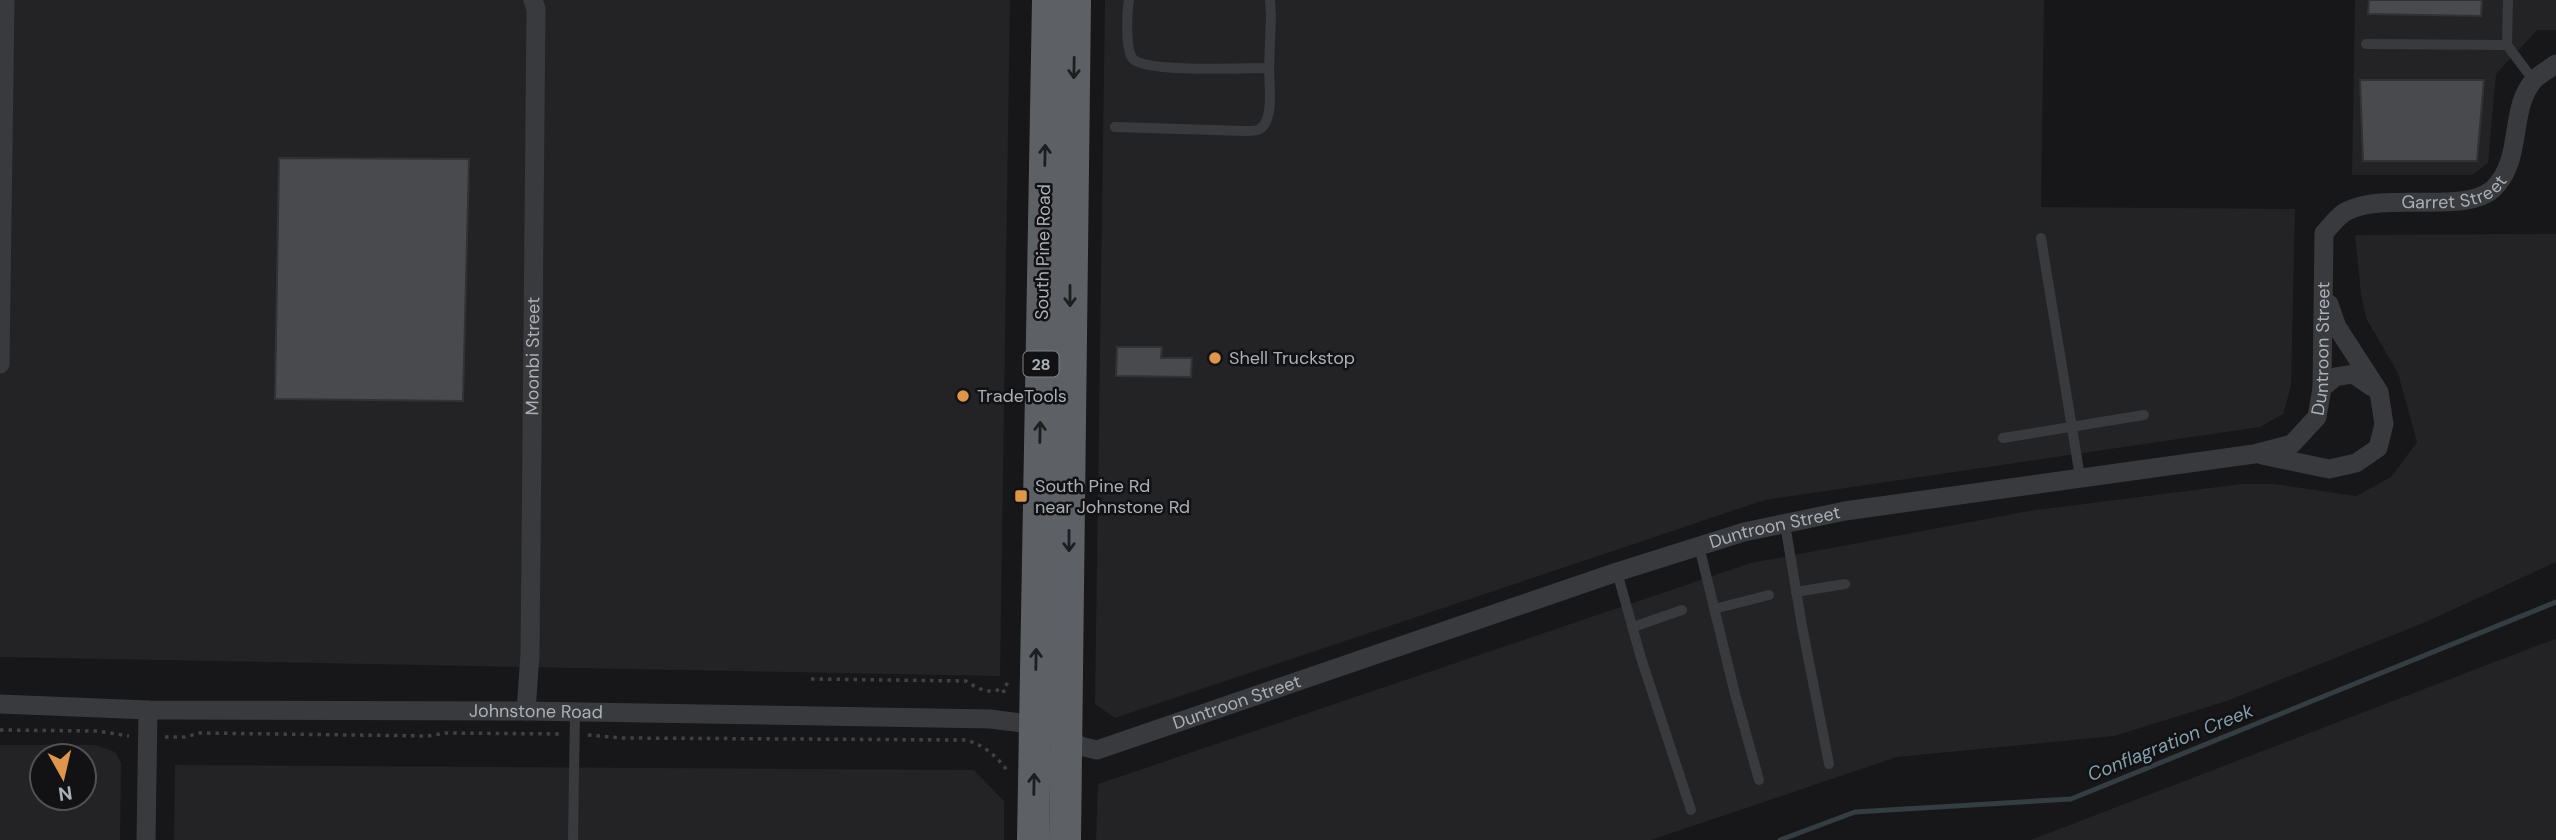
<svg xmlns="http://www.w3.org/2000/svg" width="2556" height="840" font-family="'DM Sans',sans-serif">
<rect width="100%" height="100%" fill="#171719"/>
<g fill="#232326" fill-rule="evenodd">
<path d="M 0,0 L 1010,0 L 1000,676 L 0,657 Z"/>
<path d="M 1105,0 L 2044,0 L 2041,207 L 2295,209 L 2291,386 L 2283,414 L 2260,427 L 1765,500 L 1115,718 L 1095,704 Z"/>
<path d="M 2355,0 L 2556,0 L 2556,30 L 2537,30 L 2496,74 L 2488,163 L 2472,175 L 2352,175 Z"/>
<path d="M 2556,234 L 2556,562 L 2426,622 L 2227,701 L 2114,736 L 1897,757 L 1651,840 L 1096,840 L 1098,784 L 1751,563 L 2029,511 L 2242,484 L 2274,484 L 2356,496 L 2391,477 L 2417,442 L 2398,373 L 2366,318 L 2361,294 L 2355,235 Z"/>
<path d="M 2556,639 L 2556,840 L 2031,840 L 2544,643 Z"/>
<path d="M 0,745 L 95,745 L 115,752 L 121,763 L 120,840 L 0,840 ZM 42,756 L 84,756 L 84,798 L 42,798 Z"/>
<path d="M 175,765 L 974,770 L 1004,801 L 1004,840 L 174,840 Z"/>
</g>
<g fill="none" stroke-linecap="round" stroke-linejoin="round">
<path stroke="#343d42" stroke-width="5" d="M 1780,840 L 1855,812 L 2071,799 L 2556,602"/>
</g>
<g fill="#494a4e" stroke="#313234" stroke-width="2">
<path d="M 2369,0 L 2482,0 L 2481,16 L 2368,14 Z"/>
<path d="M 2360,80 L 2484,80 L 2477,161 L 2363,161 Z"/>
<path d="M 279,158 L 469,159 L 463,401 L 275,399 Z"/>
<path d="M 1117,347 L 1162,347 L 1161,358 L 1192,358 L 1191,377 L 1116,376 Z"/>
</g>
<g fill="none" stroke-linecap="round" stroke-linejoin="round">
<g stroke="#3f4144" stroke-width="3.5" stroke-dasharray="3.5 5" stroke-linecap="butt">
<path d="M 811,679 L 966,681 C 979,689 989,695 1003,688"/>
<path d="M 1004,693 L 1003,688 L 1011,680"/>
<path d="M 0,730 L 97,731 L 129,736"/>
<path d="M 588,735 L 623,738 L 965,740 C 983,744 998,757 1008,772"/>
<path d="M 165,737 L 185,737 L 200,733 L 428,736 L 445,733 L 562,734"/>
</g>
<g stroke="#383a3d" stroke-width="10">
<path d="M 2508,0 L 2507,45 L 2534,81"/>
<path d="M 2366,44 L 2507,45"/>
<path d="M 1269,68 L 1271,16 L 1270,0"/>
<path d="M 1115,127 L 1246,131 C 1250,131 1254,131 1258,130 C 1275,123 1269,83 1269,68 C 1245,68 1147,73 1133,59 C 1125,50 1127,12 1129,0"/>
<path d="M 2041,238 L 2080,477"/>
<path d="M 2003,438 L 2144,415"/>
<path d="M 1785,524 L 1802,626 L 1829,764"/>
<path d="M 1699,546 L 1735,694 L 1759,780"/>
<path d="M 1617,572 L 1641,658 L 1691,810"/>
<path d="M 1796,592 L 1845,584"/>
<path d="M 1714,609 L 1769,595"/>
<path d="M 1633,627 L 1682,610"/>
<path d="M 573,840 L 575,712"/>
</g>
<g stroke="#383a3d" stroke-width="19">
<path d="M 0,364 L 5,0"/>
<path d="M 2322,388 L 2335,377 L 2353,374 L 2372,387"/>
<path d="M 2262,455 L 2329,469 L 2356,463 L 2378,448 L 2384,424 L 2379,392 L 2337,327 L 2329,304"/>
<path id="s1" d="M 0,704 L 148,710 L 526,711 L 990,719 L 1022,723 L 1084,747 L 1097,750 L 1617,572 L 1744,532 L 1845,511 L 2254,454 L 2292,444 L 2317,417 L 2322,388 L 2324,233 C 2331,226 2338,215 2347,211 C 2387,191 2464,215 2493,189 C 2524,160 2508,109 2534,80 C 2540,74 2549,69 2556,64"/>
<path id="s2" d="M 526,711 L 530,654 L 536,9 L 533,0"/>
<path d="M 146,840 L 148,710"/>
</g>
<g stroke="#5d6065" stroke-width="32">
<path d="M 1033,840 L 1048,0"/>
<path d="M 1065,840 C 1070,560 1070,280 1075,0"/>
</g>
</g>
<defs><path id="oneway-shaft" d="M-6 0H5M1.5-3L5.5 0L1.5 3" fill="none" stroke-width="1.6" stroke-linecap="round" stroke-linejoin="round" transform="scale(1.75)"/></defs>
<g stroke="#1d1e20">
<use href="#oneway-shaft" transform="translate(1074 68) rotate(91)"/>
<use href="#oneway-shaft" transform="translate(1045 155) rotate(-89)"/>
<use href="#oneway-shaft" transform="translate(1070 296) rotate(90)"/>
<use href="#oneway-shaft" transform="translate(1040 432) rotate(-89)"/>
<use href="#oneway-shaft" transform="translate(1069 541) rotate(90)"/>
<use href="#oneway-shaft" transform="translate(1036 659) rotate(-89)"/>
<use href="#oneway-shaft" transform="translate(1034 784) rotate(-89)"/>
</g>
<g fill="#dd964b" stroke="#121214" stroke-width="2.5">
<circle cx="1215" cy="358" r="7"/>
<circle cx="963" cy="396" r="7"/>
<rect x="1014" y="489" width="14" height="14" rx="3.5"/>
</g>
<g text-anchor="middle" stroke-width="5" stroke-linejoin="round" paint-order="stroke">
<rect fill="#121214" stroke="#7d8186" stroke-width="2" x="1023.5" y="351.5" width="35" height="25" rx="5"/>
<g font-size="16" font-weight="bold" fill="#abb0b7">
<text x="1041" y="370">28</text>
</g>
<g font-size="18" fill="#abb0b7" stroke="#121214">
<text dy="6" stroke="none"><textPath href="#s1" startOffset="2704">Garret Street</textPath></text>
<text transform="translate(1043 252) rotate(-89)" y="6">South Pine Road</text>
<text dy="6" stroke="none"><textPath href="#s1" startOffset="2446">Duntroon Street</textPath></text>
<text dy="6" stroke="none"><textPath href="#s2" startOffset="355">Moonbi Street</textPath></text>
<text dy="6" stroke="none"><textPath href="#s1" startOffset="1816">Duntroon Street</textPath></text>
<text dy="6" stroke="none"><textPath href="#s1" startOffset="1250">Duntroon Street</textPath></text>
<text dy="6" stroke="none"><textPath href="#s1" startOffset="536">Johnstone Road</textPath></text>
</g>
<g font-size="18" fill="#abb0b7" stroke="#121214" text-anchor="start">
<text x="1229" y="364">Shell Truckstop</text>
<text x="977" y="402">TradeTools</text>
<text x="1035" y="492">South Pine Rd<tspan x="1035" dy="21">near Johnstone Rd</tspan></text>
</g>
<g font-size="19" font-style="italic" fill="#86a1ae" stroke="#121214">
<text transform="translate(2170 742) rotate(-22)" y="7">Conflagration Creek</text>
</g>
</g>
<g transform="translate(63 777) rotate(172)"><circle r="33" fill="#121214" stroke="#4f5155" stroke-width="2"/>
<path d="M0-5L12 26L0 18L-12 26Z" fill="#dd964b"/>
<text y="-10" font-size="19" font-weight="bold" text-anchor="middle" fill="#abb0b7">N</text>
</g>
</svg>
